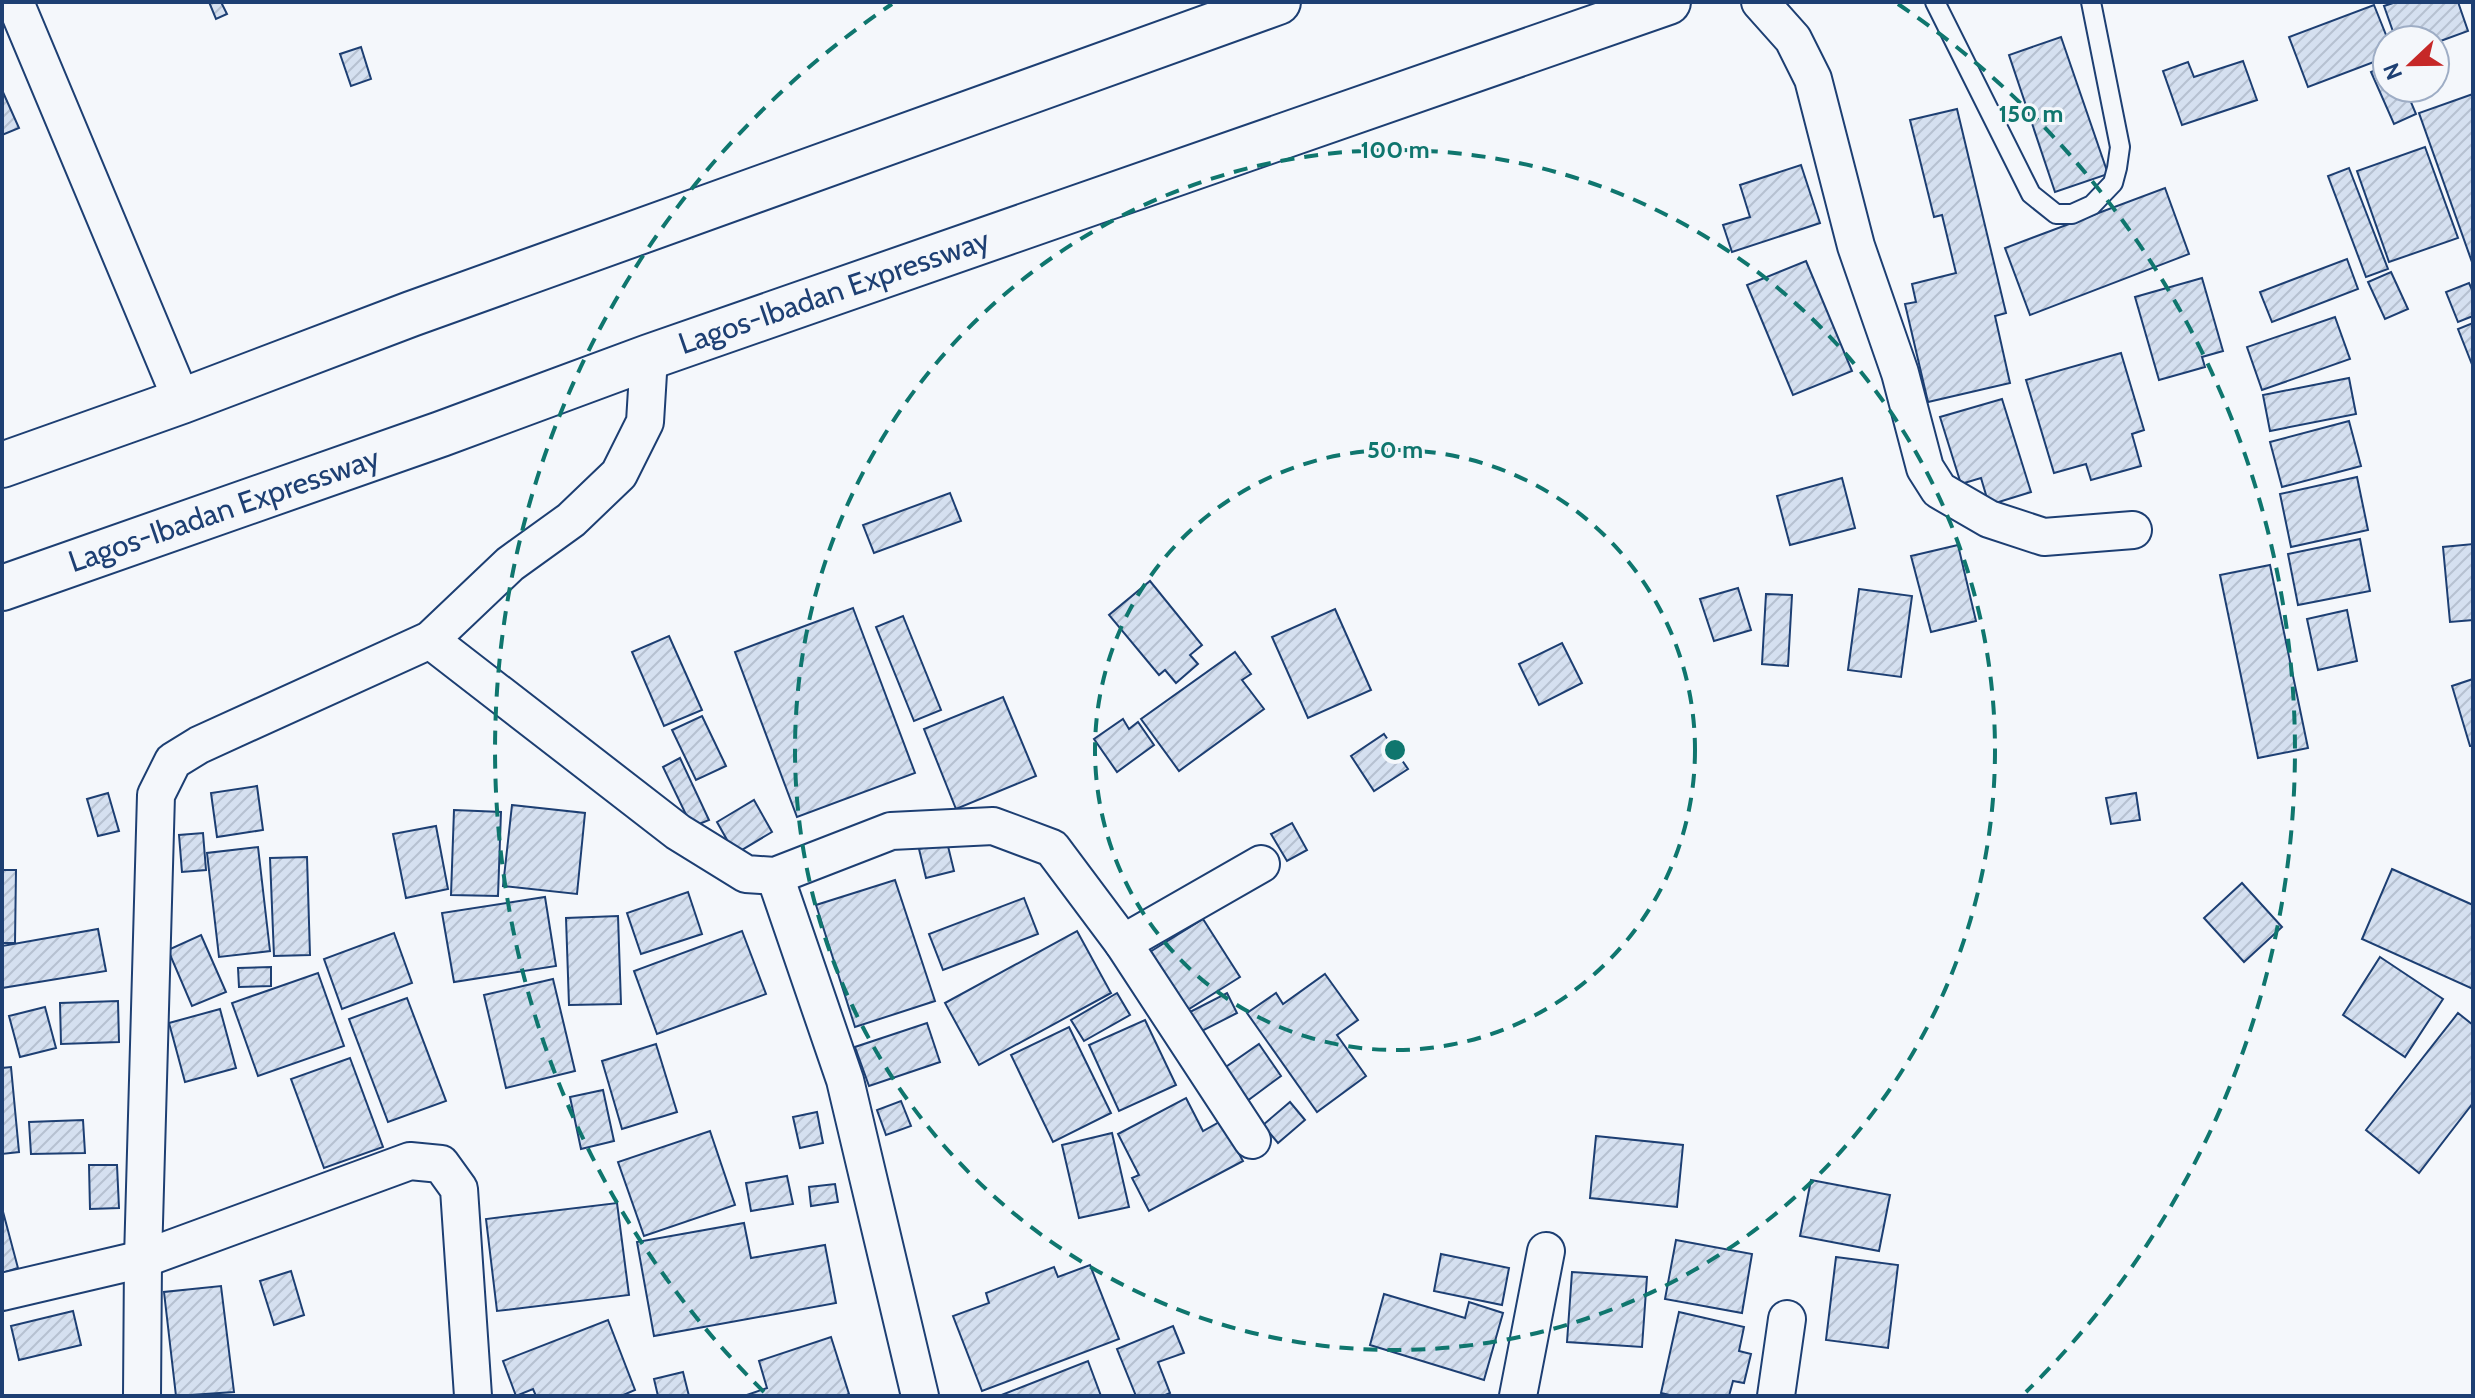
<svg xmlns="http://www.w3.org/2000/svg" width="2475" height="1398" font-family="Cabin,sans-serif">
<defs>
<pattern id="building-hatch" width="6" height="6" patternUnits="userSpaceOnUse" patternTransform="scale(2)"><rect width="6" height="6" fill="#d5e0f0"/><path d="M-1 1l2-2M0 6l6-6M5 7l2-2" fill="none" stroke="#b6c1d1"/></pattern>
</defs>
<rect width="100%" height="100%" fill="#f4f7fb"/>
<g fill="url(#building-hatch)" stroke="#1d3f73" stroke-width="2">
<path d="M 209,2 L 221,2 L 227,14 L 216,19 Z"/>
<path d="M 2396,2 L 2458,2 L 2468,31 L 2435,43 L 2435,40 L 2396,40 L 2384,6 Z"/>
<path d="M 2374,5 L 2388,40 L 2387,57 L 2308,87 L 2289,37 Z"/>
<path d="M 2061,37 L 2108,174 L 2055,192 L 2009,55 Z"/>
<path d="M 361,47 L 371,79 L 351,86 L 340,54 Z"/>
<path d="M 2243,61 L 2257,100 L 2182,125 L 2163,71 L 2188,62 L 2194,77 Z"/>
<path d="M 2387,65 L 2387,88 L 2405,88 L 2416,114 L 2394,124 L 2371,72 Z"/>
<path d="M 2,90 L 19,128 L 2,135 Z"/>
<path d="M 2473,94 L 2473,265 L 2419,113 Z"/>
<path d="M 1957,109 L 2006,313 L 1995,316 L 2010,383 L 1928,402 L 1905,304 L 1916,302 L 1912,284 L 1956,273 L 1942,215 L 1934,217 L 1910,120 Z"/>
<path d="M 2425,147 L 2458,238 L 2389,262 L 2357,171 Z"/>
<path d="M 1801,165 L 1820,223 L 1732,252 L 1723,225 L 1750,217 L 1740,185 Z"/>
<path d="M 2349,168 L 2388,269 L 2366,277 L 2328,176 Z"/>
<path d="M 2165,188 L 2189,254 L 2030,315 L 2005,248 Z"/>
<path d="M 2347,259 L 2358,289 L 2272,322 L 2260,292 Z"/>
<path d="M 1806,261 L 1852,371 L 1793,395 L 1747,285 Z"/>
<path d="M 2391,272 L 2408,309 L 2385,319 L 2368,282 Z"/>
<path d="M 2202,278 L 2223,351 L 2202,357 L 2205,367 L 2159,380 L 2135,297 Z"/>
<path d="M 2469,283 L 2473,292 L 2473,316 L 2458,322 L 2446,292 Z"/>
<path d="M 2335,317 L 2350,359 L 2262,390 L 2247,347 Z"/>
<path d="M 2473,323 L 2473,367 L 2458,329 Z"/>
<path d="M 2121,353 L 2144,430 L 2132,434 L 2141,466 L 2091,480 L 2086,464 L 2054,473 L 2026,380 Z"/>
<path d="M 2349,378 L 2356,414 L 2270,431 L 2263,395 Z"/>
<path d="M 2002,399 L 2031,492 L 1989,505 L 1981,478 L 1961,484 L 1940,417 Z"/>
<path d="M 2349,421 L 2361,466 L 2282,487 L 2270,442 Z"/>
<path d="M 2357,477 L 2368,530 L 2291,547 L 2280,494 Z"/>
<path d="M 1842,478 L 1855,528 L 1790,545 L 1777,496 Z"/>
<path d="M 950,493 L 961,521 L 874,553 L 863,525 Z"/>
<path d="M 2360,539 L 2370,591 L 2298,605 L 2288,554 Z"/>
<path d="M 2473,544 L 2473,620 L 2450,622 L 2443,547 Z"/>
<path d="M 1958,545 L 1976,621 L 1931,632 L 1911,556 Z"/>
<path d="M 2270,565 L 2308,748 L 2258,758 L 2220,575 Z"/>
<path d="M 1150,581 L 1202,645 L 1190,655 L 1198,664 L 1176,683 L 1165,670 L 1159,675 L 1109,615 Z"/>
<path d="M 1738,588 L 1751,630 L 1714,641 L 1700,599 Z"/>
<path d="M 1859,589 L 1912,596 L 1901,677 L 1848,670 Z"/>
<path d="M 1766,594 L 1792,595 L 1788,666 L 1762,664 Z"/>
<path d="M 853,608 L 915,773 L 797,817 L 735,652 Z"/>
<path d="M 1335,609 L 1371,690 L 1308,718 L 1272,637 Z"/>
<path d="M 2347,610 L 2357,661 L 2318,670 L 2307,619 Z"/>
<path d="M 903,616 L 941,710 L 914,721 L 876,627 Z"/>
<path d="M 669,636 L 702,710 L 664,726 L 632,652 Z"/>
<path d="M 1562,643 L 1582,683 L 1539,705 L 1519,664 Z"/>
<path d="M 1235,652 L 1251,674 L 1242,680 L 1264,709 L 1179,771 L 1141,719 Z"/>
<path d="M 2473,679 L 2473,746 L 2470,746 L 2452,686 Z"/>
<path d="M 1003,697 L 1036,776 L 956,809 L 924,729 Z"/>
<path d="M 702,716 L 726,766 L 696,780 L 672,730 Z"/>
<path d="M 1123,719 L 1129,729 L 1138,722 L 1154,745 L 1117,772 L 1094,739 Z"/>
<path d="M 1384,734 L 1408,769 L 1374,791 L 1351,756 Z"/>
<path d="M 680,758 L 709,820 L 692,827 L 663,767 Z"/>
<path d="M 257,786 L 263,830 L 217,837 L 211,793 Z"/>
<path d="M 108,793 L 119,831 L 98,836 L 87,799 Z"/>
<path d="M 2136,793 L 2140,820 L 2111,824 L 2106,798 Z"/>
<path d="M 754,800 L 772,832 L 735,854 L 717,822 Z"/>
<path d="M 512,805 L 585,813 L 577,894 L 503,886 Z"/>
<path d="M 454,810 L 501,812 L 498,896 L 451,895 Z"/>
<path d="M 1292,823 L 1307,850 L 1287,861 L 1271,834 Z"/>
<path d="M 436,826 L 448,889 L 406,898 L 393,834 Z"/>
<path d="M 203,833 L 206,870 L 182,872 L 179,835 Z"/>
<path d="M 947,842 L 954,871 L 926,878 L 919,849 Z"/>
<path d="M 258,847 L 270,951 L 219,957 L 207,853 Z"/>
<path d="M 307,857 L 310,955 L 274,956 L 270,858 Z"/>
<path d="M 2392,869 L 2473,905 L 2473,989 L 2362,939 Z"/>
<path d="M 2,870 L 16,870 L 15,943 L 2,943 Z"/>
<path d="M 895,880 L 935,1001 L 855,1027 L 816,905 Z"/>
<path d="M 2242,883 L 2282,927 L 2244,962 L 2204,918 Z"/>
<path d="M 688,892 L 702,934 L 641,954 L 627,913 Z"/>
<path d="M 545,897 L 556,966 L 454,982 L 442,913 Z"/>
<path d="M 1024,898 L 1038,934 L 943,970 L 929,934 Z"/>
<path d="M 618,916 L 621,1004 L 569,1005 L 566,918 Z"/>
<path d="M 1203,919 L 1240,977 L 1181,1014 L 1145,955 Z"/>
<path d="M 98,929 L 106,971 L 2,988 L 2,946 Z"/>
<path d="M 742,931 L 766,994 L 657,1034 L 634,971 Z"/>
<path d="M 1077,931 L 1111,993 L 979,1065 L 945,1003 Z"/>
<path d="M 394,933 L 412,983 L 342,1009 L 324,959 Z"/>
<path d="M 201,935 L 226,992 L 192,1006 L 168,950 Z"/>
<path d="M 2380,957 L 2443,999 L 2405,1057 L 2343,1015 Z"/>
<path d="M 271,967 L 271,986 L 239,987 L 238,968 Z"/>
<path d="M 318,973 L 344,1046 L 258,1076 L 232,1003 Z"/>
<path d="M 1325,974 L 1358,1020 L 1337,1035 L 1366,1076 L 1317,1112 L 1247,1013 L 1276,993 L 1283,1004 Z"/>
<path d="M 553,979 L 575,1071 L 506,1088 L 484,995 Z"/>
<path d="M 1117,993 L 1130,1015 L 1084,1041 L 1071,1020 Z"/>
<path d="M 1227,993 L 1237,1013 L 1198,1033 L 1188,1013 Z"/>
<path d="M 407,998 L 446,1101 L 388,1122 L 349,1019 Z"/>
<path d="M 118,1001 L 119,1042 L 61,1044 L 60,1003 Z"/>
<path d="M 45,1007 L 56,1048 L 20,1057 L 9,1016 Z"/>
<path d="M 220,1009 L 236,1068 L 185,1082 L 169,1023 Z"/>
<path d="M 2458,1013 L 2473,1025 L 2473,1103 L 2419,1173 L 2366,1130 Z"/>
<path d="M 1145,1020 L 1176,1085 L 1119,1111 L 1089,1045 Z"/>
<path d="M 927,1023 L 940,1062 L 869,1086 L 855,1047 Z"/>
<path d="M 1069,1027 L 1111,1113 L 1053,1142 L 1011,1055 Z"/>
<path d="M 656,1044 L 677,1112 L 622,1129 L 602,1061 Z"/>
<path d="M 1259,1044 L 1281,1076 L 1243,1104 L 1220,1071 Z"/>
<path d="M 350,1058 L 383,1147 L 324,1168 L 291,1079 Z"/>
<path d="M 11,1067 L 19,1152 L 2,1154 L 2,1068 Z"/>
<path d="M 603,1090 L 614,1141 L 581,1149 L 570,1097 Z"/>
<path d="M 1186,1098 L 1203,1131 L 1221,1121 L 1243,1161 L 1149,1211 L 1132,1178 L 1139,1175 L 1118,1134 Z"/>
<path d="M 901,1101 L 911,1126 L 886,1135 L 877,1110 Z"/>
<path d="M 1290,1102 L 1305,1120 L 1278,1143 L 1263,1125 Z"/>
<path d="M 817,1112 L 823,1143 L 800,1148 L 793,1117 Z"/>
<path d="M 83,1120 L 85,1153 L 31,1154 L 29,1122 Z"/>
<path d="M 710,1131 L 735,1205 L 644,1236 L 618,1162 Z"/>
<path d="M 1112,1133 L 1129,1207 L 1079,1218 L 1062,1145 Z"/>
<path d="M 1596,1136 L 1683,1145 L 1677,1207 L 1590,1198 Z"/>
<path d="M 89,1165 L 117,1165 L 119,1208 L 90,1209 Z"/>
<path d="M 787,1176 L 793,1204 L 751,1211 L 746,1183 Z"/>
<path d="M 1811,1180 L 1890,1195 L 1879,1251 L 1800,1236 Z"/>
<path d="M 835,1184 L 838,1202 L 811,1206 L 809,1187 Z"/>
<path d="M 617,1203 L 629,1295 L 497,1311 L 486,1219 Z"/>
<path d="M 2,1208 L 18,1268 L 2,1273 Z"/>
<path d="M 744,1223 L 751,1258 L 825,1245 L 836,1303 L 654,1336 L 637,1242 Z"/>
<path d="M 1676,1240 L 1752,1254 L 1742,1313 L 1665,1299 Z"/>
<path d="M 1441,1254 L 1509,1268 L 1502,1305 L 1434,1291 Z"/>
<path d="M 1836,1257 L 1898,1265 L 1888,1348 L 1826,1340 Z"/>
<path d="M 1090,1265 L 1119,1339 L 982,1391 L 953,1316 L 989,1303 L 986,1293 L 1054,1267 L 1058,1277 Z"/>
<path d="M 291,1271 L 304,1315 L 274,1325 L 260,1281 Z"/>
<path d="M 1572,1272 L 1647,1277 L 1642,1347 L 1567,1342 Z"/>
<path d="M 221,1286 L 234,1392 L 176,1396 L 164,1292 Z"/>
<path d="M 1384,1294 L 1465,1318 L 1469,1302 L 1503,1313 L 1484,1380 L 1370,1345 Z"/>
<path d="M 73,1311 L 81,1345 L 19,1360 L 11,1326 Z"/>
<path d="M 1679,1312 L 1744,1327 L 1739,1351 L 1751,1354 L 1744,1383 L 1733,1381 L 1729,1396 L 1674,1396 L 1661,1393 Z"/>
<path d="M 608,1320 L 635,1390 L 621,1396 L 536,1396 L 533,1389 L 516,1396 L 503,1361 Z"/>
<path d="M 1173,1326 L 1184,1353 L 1158,1362 L 1170,1393 L 1163,1396 L 1136,1396 L 1117,1349 Z"/>
<path d="M 831,1337 L 849,1394 L 844,1396 L 744,1396 L 767,1388 L 759,1361 Z"/>
<path d="M 1088,1361 L 1101,1396 L 999,1396 Z"/>
<path d="M 683,1372 L 689,1396 L 658,1396 L 654,1379 Z"/>
</g>
<g fill="none" stroke-linecap="round" stroke-linejoin="round">
<defs>
<path id="lane" d="M 1935,2 L 2031,194 L 2056,214 L 2072,214 L 2092,205 L 2113,183 L 2117,168 L 2120,147 L 2091,2"/>
<g id="street">
<path d="M 15,2 L 182,401"/>
<path d="M 1760,2 L 1793,39 L 1813,79 L 1856,246 L 1900,373 L 1925,468 L 1939,490 L 1989,519 L 2044,537 L 2133,530"/>
<path d="M 430,640 L 678,832 L 746,874 L 775,876 L 891,831 L 993,826 L 1052,848 L 1123,943 L 1252,1140"/>
<path d="M 775,876 L 845,1080 L 920,1396"/>
<path d="M 1123,943 L 1261,864"/>
<path d="M 2,1292 L 143,1259 L 410,1161 L 441,1164 L 459,1189 L 473,1396"/>
<path d="M 142,1396 L 143,1259 L 156,795 L 173,761 L 199,745 L 430,640 L 510,564 L 571,520 L 619,474 L 645,422 L 649,357"/>
<path d="M 1518,1396 L 1546,1251"/>
<path d="M 1776,1396 L 1787,1319"/>
</g>
<g id="highway">
<path d="M 2,465 L 182,401 L 411,314 L 1278,2"/>
<path d="M 2,588 L 441,434 L 649,357 L 1668,2"/>
</g>
</defs>
<use href="#lane" stroke="#1d3f73" stroke-width="22"/>
<use href="#street" stroke="#1d3f73" stroke-width="40"/>
<use href="#highway" stroke="#1d3f73" stroke-width="48"/>
<use href="#lane" stroke="#f4f7fb" stroke-width="18"/>
<use href="#street" stroke="#f4f7fb" stroke-width="36"/>
<use href="#highway" stroke="#f4f7fb" stroke-width="44"/>
</g>
<g fill="none" stroke="#0f766e" stroke-width="4" stroke-dasharray="14 10">
<circle cx="1395" cy="750" r="300"/>
<circle cx="1395" cy="750" r="600"/>
<path d="M764 1392A900 900 0 0 1 892 4M1898 4A900 900 0 0 1 2026 1392"/>
</g>
<g text-anchor="middle" stroke-width="6" stroke-linejoin="round" paint-order="stroke">
<g font-size="30" fill="#1d3f73" stroke="#f4f7fb">
<text transform="translate(834 292) rotate(-19)" y="10">Lagos-Ibadan Expressway</text>
<text transform="translate(224 510) rotate(-19)" y="10">Lagos-Ibadan Expressway</text>
</g>
</g>
<circle cx="1395" cy="750" r="12" fill="#0f766e" stroke="#f4f7fb" stroke-width="4"/>
<g font-size="24" text-anchor="middle" font-weight="bold" fill="#0f766e" stroke="#f4f7fb" stroke-width="6" stroke-linejoin="round" paint-order="stroke">
<text x="2031" y="122">150 m</text>
<text x="1395" y="158">100 m</text>
<text x="1395" y="458">50 m</text>
</g>
<rect width="2475" height="1398" fill="none" stroke="#1d3f73" stroke-width="8"/>
<g transform="translate(2411 64) rotate(248)"><circle r="38" fill="#f4f7fb" stroke="#9eadc5" stroke-width="2"/>
<path d="M0-6L14 30L0 20L-14 30Z" fill="#c62828"/>
<text y="-12" font-size="22" font-weight="bold" text-anchor="middle" fill="#1d3f73">N</text>
</g>
</svg>
